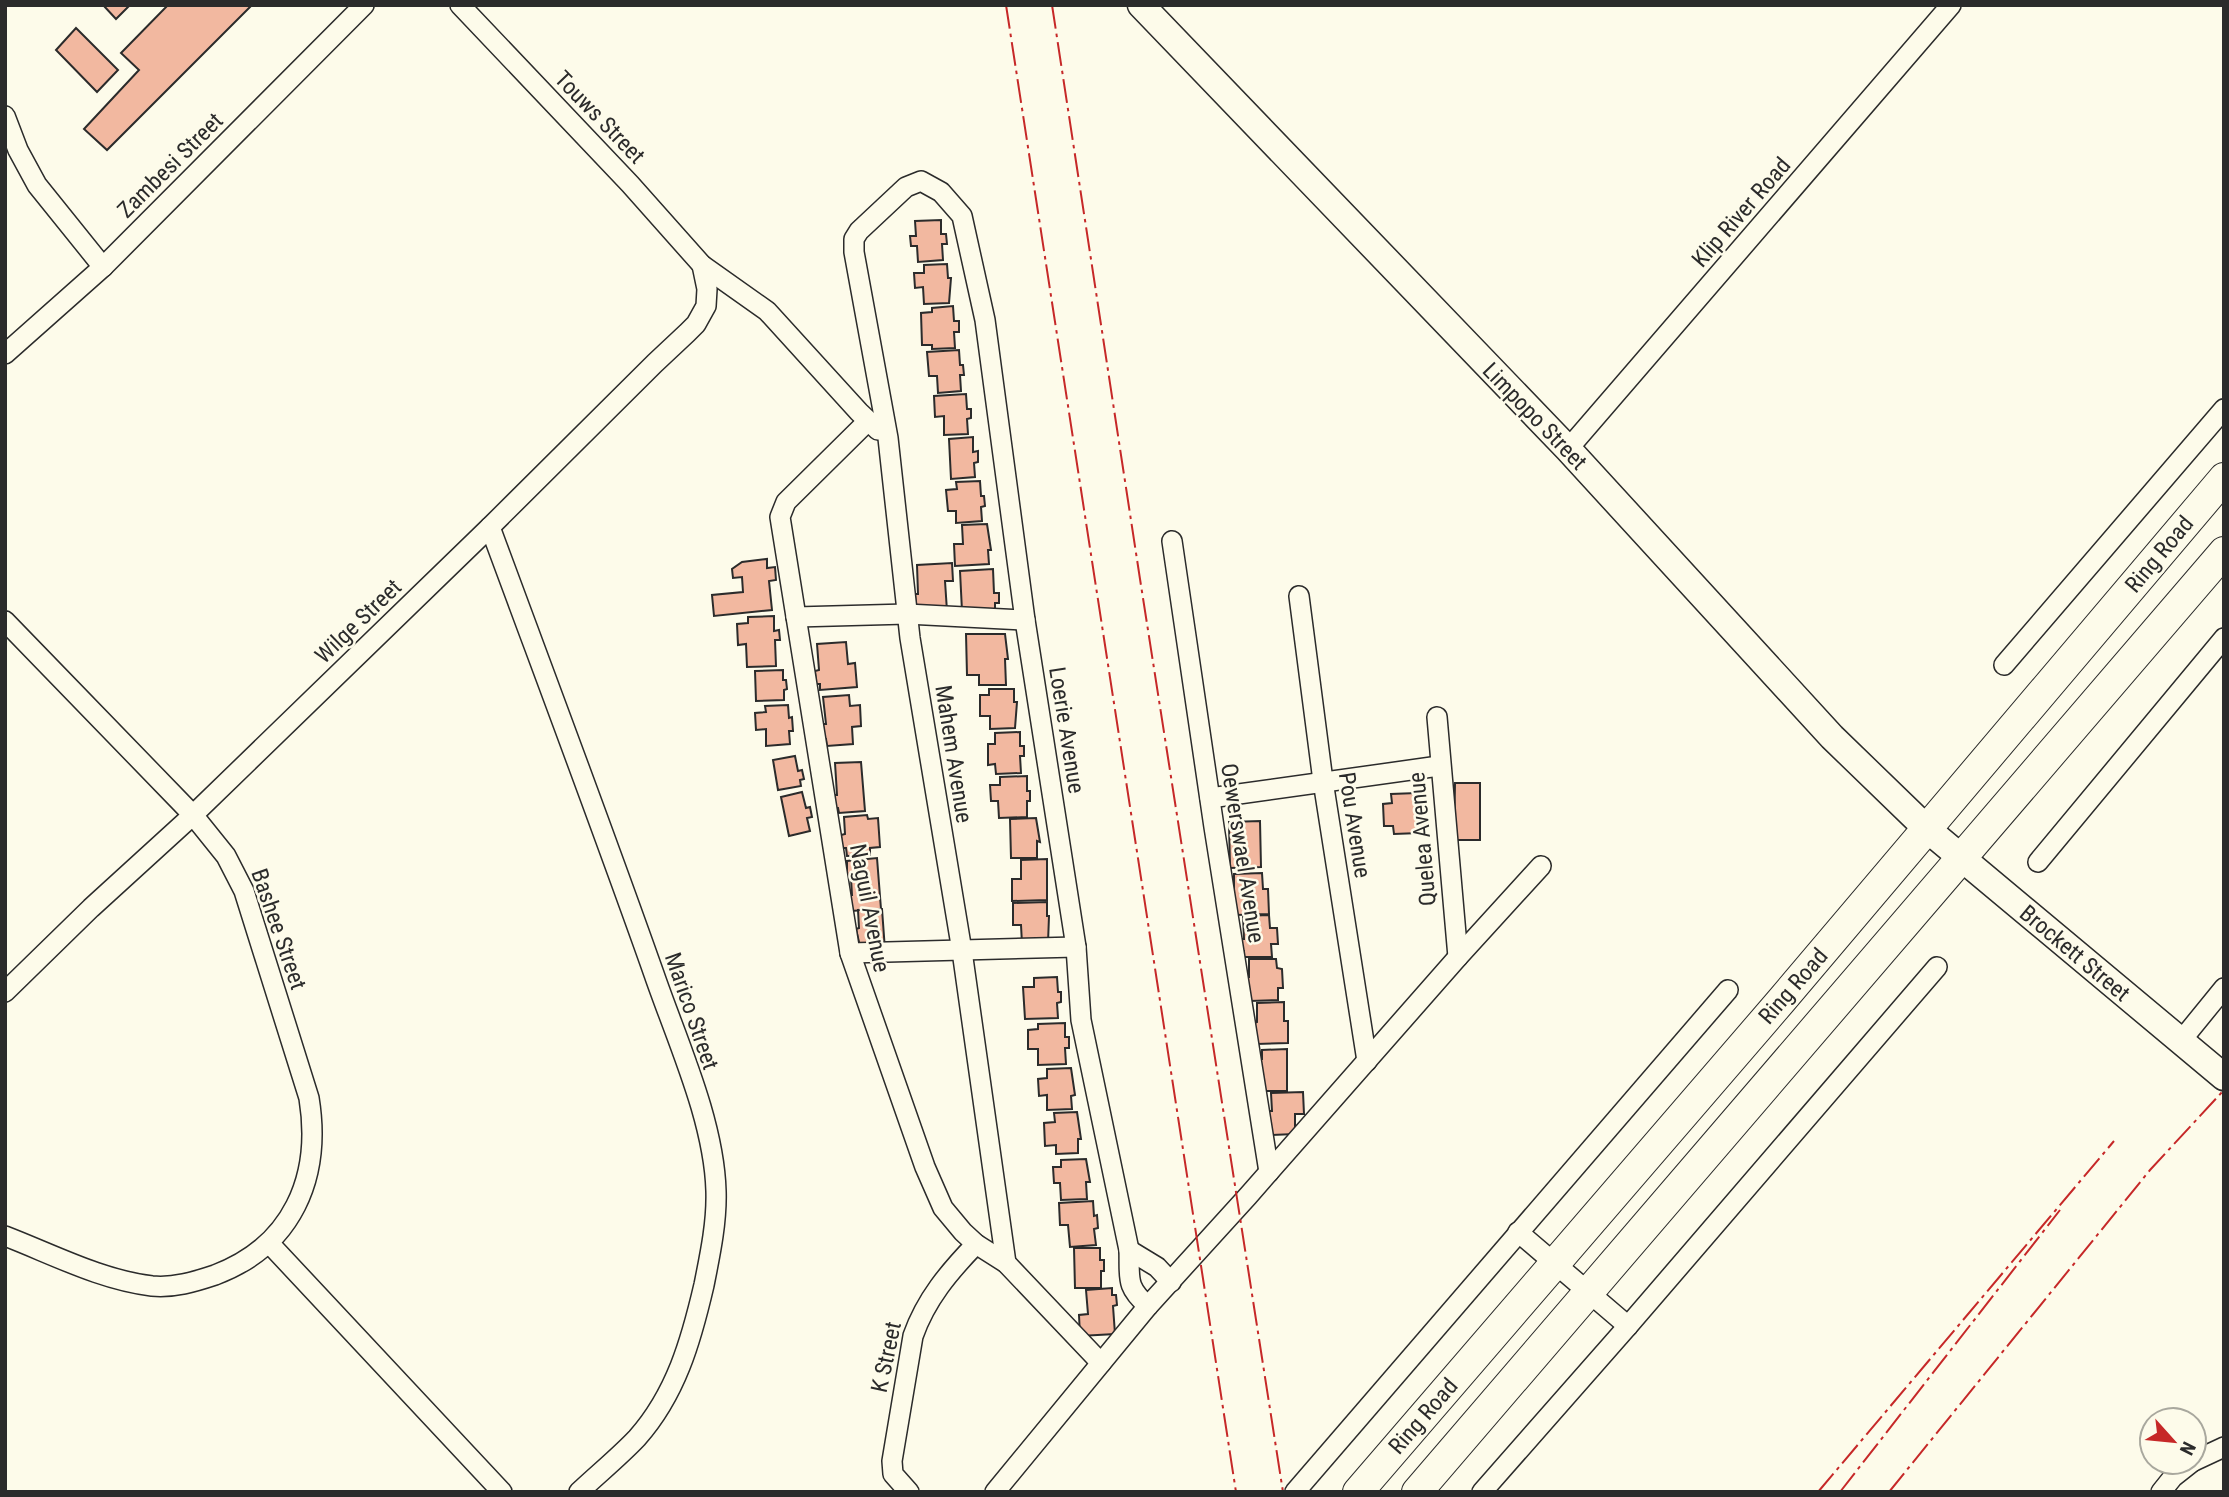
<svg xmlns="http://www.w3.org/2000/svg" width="2229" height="1497" font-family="'Roboto Condensed',sans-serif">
<rect width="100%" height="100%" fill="#fdfbea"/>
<g fill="#f2b8a0" stroke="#2b2b2b" stroke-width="2">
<path d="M 103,5 L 130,5 L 116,19 Z"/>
<path d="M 168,5 L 252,5 L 107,150 L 84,129 L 139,70 L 121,53 Z"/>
<path d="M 76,28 L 118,70 L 97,92 L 56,50 Z"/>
<path d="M 941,220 L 941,234 L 946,234 L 947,244 L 942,244 L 943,260 L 918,262 L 917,246 L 911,246 L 910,236 L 916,236 L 915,221 Z"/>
<path d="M 947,264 L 948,278 L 951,278 L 949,303 L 924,304 L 923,287 L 915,288 L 914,273 L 924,273 L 924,265 Z"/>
<path d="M 953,306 L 954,321 L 959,321 L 959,332 L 954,332 L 955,348 L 932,349 L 932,345 L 922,345 L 921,313 L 932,312 L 932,308 Z"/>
<path d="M 959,350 L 960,365 L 963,365 L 964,375 L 960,375 L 961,391 L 938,393 L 937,376 L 929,376 L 927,352 Z"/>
<path d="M 966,394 L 967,409 L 971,409 L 971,418 L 967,419 L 968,434 L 944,435 L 944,416 L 935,417 L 934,396 Z"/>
<path d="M 973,437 L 973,452 L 978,451 L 978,462 L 974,463 L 975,477 L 951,479 L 949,439 Z"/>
<path d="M 980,481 L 981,496 L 984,496 L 985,506 L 981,507 L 982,521 L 956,523 L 956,511 L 948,511 L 946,490 L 957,489 L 956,482 Z"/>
<path d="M 987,524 L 991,550 L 988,550 L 989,564 L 955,566 L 954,544 L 963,544 L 962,525 Z"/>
<path d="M 767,559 L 767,568 L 775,567 L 776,580 L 769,581 L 772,610 L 714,616 L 712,595 L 743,592 L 742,577 L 733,578 L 732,569 L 742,562 Z"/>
<path d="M 952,563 L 953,581 L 945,581 L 947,611 L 916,606 L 915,594 L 918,594 L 917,565 Z"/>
<path d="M 993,569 L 994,593 L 999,593 L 999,603 L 995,603 L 995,609 L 962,611 L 960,571 Z"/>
<path d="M 774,616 L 774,631 L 779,630 L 780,640 L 775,640 L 776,666 L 747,667 L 746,644 L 738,645 L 737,624 L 748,623 L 748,617 Z"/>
<path d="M 966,634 L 1005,634 L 1008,659 L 1005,659 L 1006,685 L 979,685 L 979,675 L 967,675 Z"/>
<path d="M 846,642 L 848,664 L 855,663 L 857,687 L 820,690 L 820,684 L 816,684 L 815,671 L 819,670 L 817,644 Z"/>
<path d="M 783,670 L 783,680 L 786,680 L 787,689 L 784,690 L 784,700 L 756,701 L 755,671 Z"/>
<path d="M 989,689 L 1014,689 L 1014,702 L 1017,702 L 1015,728 L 990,729 L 990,716 L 980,716 L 980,695 L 989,695 Z"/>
<path d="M 849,695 L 850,706 L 860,705 L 861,726 L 852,727 L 853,744 L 827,746 L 826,739 L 824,739 L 823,724 L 826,724 L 823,697 Z"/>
<path d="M 788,705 L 789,718 L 792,717 L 793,731 L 789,731 L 790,744 L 766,746 L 766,729 L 756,730 L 755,713 L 766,712 L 765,706 Z"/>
<path d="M 1020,732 L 1020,746 L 1024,746 L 1024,756 L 1020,756 L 1021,773 L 996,774 L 995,764 L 988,765 L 988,744 L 995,744 L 995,733 Z"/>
<path d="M 795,756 L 798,771 L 802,770 L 804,779 L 800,780 L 801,786 L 778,790 L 773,760 Z"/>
<path d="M 861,762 L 865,811 L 839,813 L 838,808 L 834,808 L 833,795 L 837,795 L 835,763 Z"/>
<path d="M 1027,776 L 1027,791 L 1030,791 L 1030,801 L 1027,801 L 1027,817 L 999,818 L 998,801 L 991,801 L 990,785 L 1000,785 L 1000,777 Z"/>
<path d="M 1455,783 L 1480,783 L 1480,840 L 1454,840 Z"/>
<path d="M 802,792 L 806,808 L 810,807 L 812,817 L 807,818 L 810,831 L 789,836 L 781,797 Z"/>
<path d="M 1417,793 L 1419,833 L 1394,834 L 1393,826 L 1384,826 L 1383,804 L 1392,803 L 1391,794 Z"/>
<path d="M 867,815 L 868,819 L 878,818 L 880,847 L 870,848 L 870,855 L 847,856 L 846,848 L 842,848 L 841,835 L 845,834 L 844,817 Z"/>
<path d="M 1036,818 L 1040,842 L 1037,841 L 1037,858 L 1011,858 L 1010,819 Z"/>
<path d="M 1260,821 L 1261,867 L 1230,868 L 1229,822 Z"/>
<path d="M 877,858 L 881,909 L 851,911 L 848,895 L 852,895 L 851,879 L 847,879 L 847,861 Z"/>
<path d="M 1047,859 L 1047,900 L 1012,901 L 1012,879 L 1021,879 L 1021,860 Z"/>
<path d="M 1262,873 L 1263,889 L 1268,889 L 1269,914 L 1235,915 L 1230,892 L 1234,892 L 1234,874 Z"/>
<path d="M 1047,902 L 1047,916 L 1049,916 L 1048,943 L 1022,944 L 1021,925 L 1013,925 L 1013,903 Z"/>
<path d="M 882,909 L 885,950 L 861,951 L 856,929 L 859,928 L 858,910 Z"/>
<path d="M 1269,915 L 1270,928 L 1277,928 L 1278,944 L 1271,944 L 1272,957 L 1244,957 L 1244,951 L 1240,951 L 1240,939 L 1244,939 L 1243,916 Z"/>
<path d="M 1249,959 L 1276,959 L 1277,968 L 1282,969 L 1283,988 L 1278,988 L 1278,1000 L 1250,1001 L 1250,990 L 1246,991 L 1245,977 L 1249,977 Z"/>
<path d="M 1057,977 L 1058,992 L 1061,992 L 1061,1002 L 1057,1003 L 1058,1018 L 1025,1019 L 1023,987 L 1034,987 L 1034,978 Z"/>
<path d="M 1284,1002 L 1284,1021 L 1288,1021 L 1288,1043 L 1257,1044 L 1257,1036 L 1254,1036 L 1254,1023 L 1257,1022 L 1257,1003 Z"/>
<path d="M 1065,1023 L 1065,1037 L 1069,1037 L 1069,1048 L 1065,1048 L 1066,1064 L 1038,1065 L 1038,1049 L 1028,1049 L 1028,1030 L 1038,1029 L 1038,1024 Z"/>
<path d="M 1287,1049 L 1287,1091 L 1263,1091 L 1256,1059 L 1262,1059 L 1262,1050 Z"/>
<path d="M 1071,1068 L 1075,1095 L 1071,1096 L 1072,1109 L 1047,1110 L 1047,1095 L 1039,1096 L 1038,1079 L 1047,1078 L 1047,1069 Z"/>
<path d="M 1303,1092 L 1304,1114 L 1295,1114 L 1295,1134 L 1272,1135 L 1272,1128 L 1268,1128 L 1268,1111 L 1272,1111 L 1271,1093 Z"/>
<path d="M 1077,1112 L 1081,1139 L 1078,1139 L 1078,1153 L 1056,1154 L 1056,1145 L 1045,1146 L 1044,1123 L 1055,1122 L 1054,1113 Z"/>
<path d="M 1086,1159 L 1090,1182 L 1086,1182 L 1087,1199 L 1061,1200 L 1060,1183 L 1054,1183 L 1053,1167 L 1061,1167 L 1061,1160 Z"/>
<path d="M 1093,1201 L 1094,1216 L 1097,1215 L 1098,1228 L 1094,1229 L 1096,1245 L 1070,1247 L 1068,1225 L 1060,1225 L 1059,1203 Z"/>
<path d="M 1074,1248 L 1100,1248 L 1100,1260 L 1104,1260 L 1104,1271 L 1101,1271 L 1101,1288 L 1075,1288 Z"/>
<path d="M 1112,1288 L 1112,1295 L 1116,1295 L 1117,1305 L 1113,1306 L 1115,1334 L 1080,1336 L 1079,1315 L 1088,1314 L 1086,1290 Z"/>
</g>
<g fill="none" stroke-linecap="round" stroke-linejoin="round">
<defs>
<g id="street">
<path d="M 460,5 L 630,184 L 702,265 L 767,311 L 859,412 L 878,430"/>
<path d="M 5,116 L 18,150 L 37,185 L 103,267"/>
<path d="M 5,354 L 103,267 L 364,5"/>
<path d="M 868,421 L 786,502 L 780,517 L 850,953 L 925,1167 L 943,1208 L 963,1232 L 976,1244 L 1006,1263 L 1101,1363"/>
<path d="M 1568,449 L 1951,5"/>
<path d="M 490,527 C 545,676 601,824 654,974 C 677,1041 714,1120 716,1191 C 717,1222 710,1255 704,1285 C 691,1341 676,1394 637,1438 C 619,1457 598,1474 579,1492"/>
<path d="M 1172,541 L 1214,827 L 1269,1172"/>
<path d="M 1299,596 L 1323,781 L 1367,1061"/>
<path d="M 796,617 L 907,614 L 1025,620"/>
<path d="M 5,621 L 193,815 L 226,856 L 244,891 L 309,1098 C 322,1178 292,1246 215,1275 C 194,1282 174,1288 152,1286 C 101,1280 52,1254 5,1236"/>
<path d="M 2004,665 L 2224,409"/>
<path d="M 1437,717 L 1458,957"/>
<path d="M 1210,798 L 1439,766"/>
<path d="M 2038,862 L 2224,638"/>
<path d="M 850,953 L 1076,947"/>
<path d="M 5,992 L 91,908 L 193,815 L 490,527 L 655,363 L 687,333 L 696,324 L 706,306 L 707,289 L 702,265"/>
<path d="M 2180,1042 L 2224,988"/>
<path d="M 1518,1232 L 1628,1326"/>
<path d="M 269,1243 L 502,1492"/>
<path d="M 1129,1250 L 1157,1267 L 1171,1282"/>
<path d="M 1006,1263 L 962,951 L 910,638 L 888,438 L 854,252 L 854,239 L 859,231 L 906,187 L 921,181 L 941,192 L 962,216 L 985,320 L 1025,620 L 1076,947 L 1081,1020 L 1129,1250 C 1130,1278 1125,1286 1148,1306"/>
<path d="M 2194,1461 L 2224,1447"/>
<path d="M 909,1492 L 893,1474 L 892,1461 L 913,1336 C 926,1299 949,1272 976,1244"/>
<path d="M 995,1492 L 1148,1306 L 1248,1196 L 1458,957 L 1541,866"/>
<path d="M 1295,1492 L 1728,990"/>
<path d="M 1482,1492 L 1628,1326 L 1937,967"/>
<path d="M 2161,1492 L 2173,1477 L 2192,1462"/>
</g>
<path id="secondary" d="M 1141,5 L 1568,449 L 1832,737 L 1927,829 L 2224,1077"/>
<g id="primary">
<path d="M 1358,1492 L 1781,1001 L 2224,478"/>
<path d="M 1417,1492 L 2224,552"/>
</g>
</defs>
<use href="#street" stroke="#2b2b2b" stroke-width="22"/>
<use href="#secondary" stroke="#2b2b2b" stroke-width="29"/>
<use href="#primary" stroke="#2b2b2b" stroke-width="32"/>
<use href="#street" stroke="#fdfbea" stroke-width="19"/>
<use href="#secondary" stroke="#fdfbea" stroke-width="26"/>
<use href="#primary" stroke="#fdfbea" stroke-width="30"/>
<g stroke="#c62828" stroke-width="2" stroke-dasharray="24 5 3.5 5" stroke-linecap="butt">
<path d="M 1006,5 L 1236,1492"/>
<path d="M 1052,5 L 1140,579 L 1283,1492"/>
<path d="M 1818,1492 L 2114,1141"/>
<path d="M 1840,1492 L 2060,1210"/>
<path d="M 1889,1492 L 2150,1170 L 2224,1090"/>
</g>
</g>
<g text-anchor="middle" stroke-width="5" stroke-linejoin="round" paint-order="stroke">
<g font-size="23" fill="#2b2b2b" stroke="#fdfbea">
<text transform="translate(600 117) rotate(46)" y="8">Touws Street</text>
<text transform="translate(170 165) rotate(-45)" y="8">Zambesi Street</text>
<text transform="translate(1741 212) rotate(-49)" y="8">Klip River Road</text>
<text transform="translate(1535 416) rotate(46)" y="8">Limpopo Street</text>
<text transform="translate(2159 554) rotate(-50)" y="8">Ring Road</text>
<text transform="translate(358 621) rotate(-44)" y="8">Wilge Street</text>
<text transform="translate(1067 730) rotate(81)" y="8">Loerie Avenue</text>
<text transform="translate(954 754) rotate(81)" y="8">Mahem Avenue</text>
<text transform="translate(1355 825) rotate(81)" y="8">Pou Avenue</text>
<text transform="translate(1422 839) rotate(-95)" y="8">Quelea Avenue</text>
<text transform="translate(1243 853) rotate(81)" y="8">Oewerswael Avenue</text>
<text transform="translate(870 908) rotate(79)" y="8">Naguil Avenue</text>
<text transform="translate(279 929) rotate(71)" y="8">Bashee Street</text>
<text transform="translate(2075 953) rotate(40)" y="8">Brockett Street</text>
<text transform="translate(1793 986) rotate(-49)" y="8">Ring Road</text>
<text transform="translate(692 1011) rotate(71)" y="8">Marico Street</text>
<text transform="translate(886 1357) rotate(-78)" y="8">K Street</text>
<text transform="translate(1423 1416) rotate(-49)" y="8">Ring Road</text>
</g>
</g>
<rect width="2229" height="1497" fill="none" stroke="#2b2b2b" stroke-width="14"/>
<g transform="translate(2173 1441) rotate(117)"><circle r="33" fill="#fdfbea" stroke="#a9a89e" stroke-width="2"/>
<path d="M0-5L12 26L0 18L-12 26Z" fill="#c62828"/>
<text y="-10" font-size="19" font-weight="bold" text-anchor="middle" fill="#2b2b2b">N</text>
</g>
</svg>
